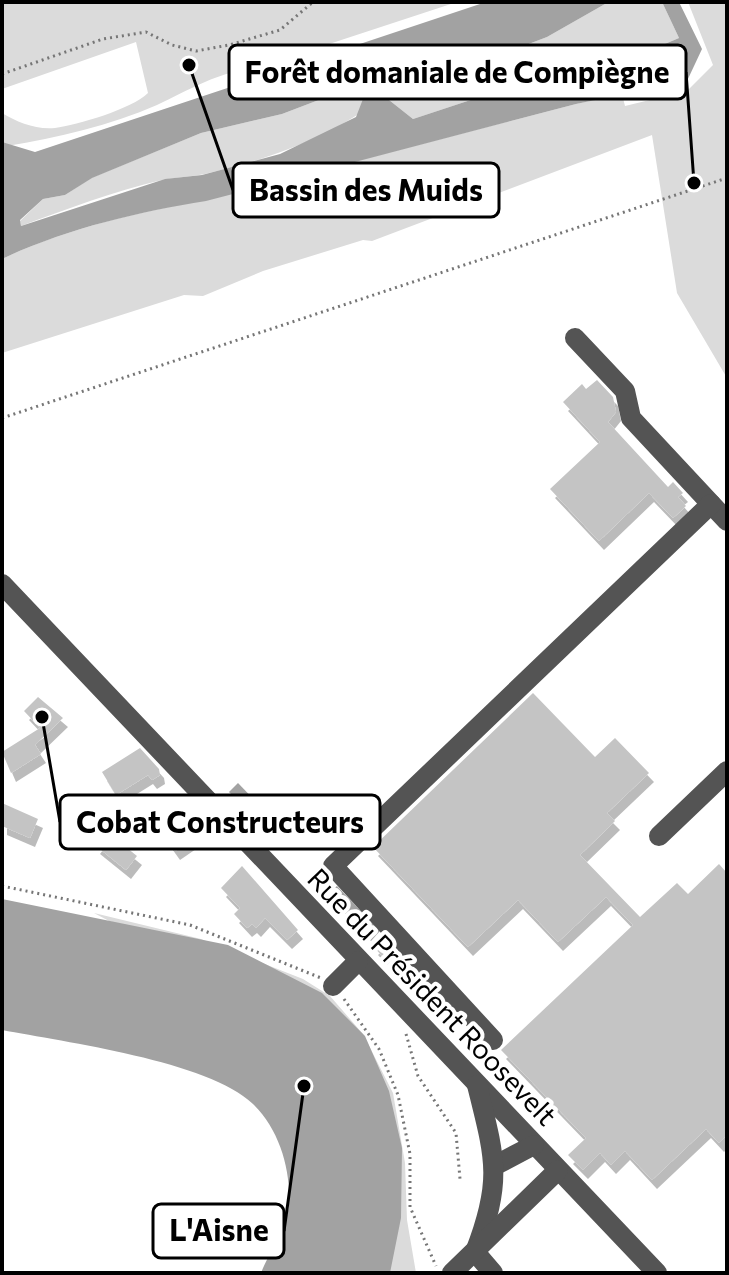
<svg xmlns="http://www.w3.org/2000/svg" width="729" height="1275" font-family="Commissioner,sans-serif">
<defs>
<filter id="shadow"><feDropShadow dx="5" dy="9" stdDeviation="0" flood-color="#0004"/></filter>
</defs>
<rect width="100%" height="100%" fill="#fff"/>
<g fill="#dbdbdb">
<path d="M 2,2 L 457,2 L 256,68 C 222,70 187,91 157,105 C 111,125 57,138 7,146 L 2,143 L 2,113 C 17,122 36,130 55,128 C 77,125 132,109 148,93 L 136,42 L 2,89 Z"/>
<path d="M 615,2 L 663,4 L 679,38 L 634,57 L 556,72 L 413,119 L 384,96 C 332,137 270,159 205,174 C 191,177 176,177 162,180 C 114,191 67,209 21,226 L 20,221 L 43,199 L 65,195 L 91,178 L 201,133 L 282,114 L 400,69 L 526,45 L 547,37 L 605,4 Z"/>
<path d="M 688,2 L 727,2 L 727,378 L 677,293 L 652,135 L 372,241 L 363,240 L 263,271 L 203,296 L 184,295 L 2,353 L 2,259 C 65,229 138,212 206,200 L 576,104 L 622,94 L 625,106 L 687,91 L 713,65 Z"/>
<path d="M 94,913 L 201,939 L 303,979 L 330,996 L 363,1034 L 393,1093 L 405,1163 L 407,1220 L 416,1273 L 380,1273 L 178,940 L 109,921 Z"/>
</g>
<g fill="#a2a2a2">
<path d="M 486,2 L 615,2 L 605,4 L 547,37 L 526,45 L 400,69 L 282,114 L 201,133 L 92,178 L 65,195 L 43,199 L 20,220 L 21,226 L 165,179 L 202,175 L 280,154 L 356,117 L 363,99 L 384,96 L 413,119 L 556,72 L 634,57 L 679,38 L 663,4 L 657,2 L 679,2 L 702,49 L 687,81 L 576,104 L 206,201 C 138,212 65,229 2,259 L 2,142 L 35,152 Z"/>
<path d="M 238,783 L 291,838 L 282,847 L 229,792 Z"/>
<path d="M 337,886 L 380,931 L 371,941 L 327,894 Z"/>
<path d="M 2,899 L 228,945 L 322,993 L 365,1036 L 389,1091 L 402,1148 L 401,1218 L 390,1273 L 261,1273 C 269,1253 287,1226 289,1205 C 291,1169 279,1129 253,1104 C 209,1061 64,1042 2,1030 Z"/>
</g>
<g fill="#c4c4c4" filter="url(#shadow)">
<path d="M 597,380 L 613,397 L 616,412 L 608,422 L 668,487 L 673,482 L 683,493 L 678,497 L 686,506 L 673,518 L 649,493 L 599,541 L 550,489 L 600,442 L 563,402 L 582,384 L 586,389 Z"/>
<path d="M 533,693 L 595,757 L 615,738 L 649,773 L 607,813 L 615,821 L 580,855 L 640,917 L 677,883 L 688,894 L 719,864 L 727,873 L 727,1135 L 719,1143 L 706,1129 L 652,1180 L 625,1151 L 611,1165 L 600,1153 L 583,1170 L 568,1155 L 586,1138 L 501,1050 L 633,925 L 606,897 L 558,942 L 518,900 L 468,947 L 373,847 Z"/>
<path d="M 38,697 L 63,718 L 35,745 L 41,754 L 11,773 L 2,752 L 40,728 L 24,711 Z"/>
<path d="M 140,748 L 159,769 L 160,775 L 152,780 L 148,775 L 116,795 L 102,772 Z"/>
<path d="M 2,803 L 38,819 L 30,838 L 2,826 Z"/>
<path d="M 195,806 L 213,825 L 175,851 L 160,830 Z"/>
<path d="M 106,831 L 137,856 L 126,870 L 95,845 Z"/>
<path d="M 242,866 L 298,930 L 287,940 L 265,918 L 256,928 L 252,924 L 247,928 L 234,914 L 240,908 L 221,888 Z"/>
<path d="M 382,938 L 391,948 L 382,956 L 373,946 Z"/>
</g>
<g fill="none" stroke-linecap="round" stroke-linejoin="round">
<g stroke="#767676" stroke-width="3" stroke-dasharray="2 4" stroke-linecap="butt">
<path d="M 2,74 L 103,39 L 146,32 L 172,45 L 196,51 L 229,45 L 280,30 L 313,2"/>
<path d="M 2,418 L 727,178"/>
<path d="M 2,886 L 190,925 L 321,978"/>
<path d="M 344,999 L 379,1049 L 398,1095 L 410,1154 L 410,1207 L 436,1266"/>
<path d="M 406,1034 L 418,1076 L 456,1133 L 460,1179"/>
</g>
<g stroke="#545454" stroke-width="20">
<path d="M 575,338 L 625,391 L 631,418 L 727,521"/>
<path d="M 2,584 L 657,1273"/>
<path d="M 659,836 L 727,771"/>
<path d="M 333,986 L 358,961"/>
<path d="M 493,1040 L 333,866 L 711,504"/>
<path d="M 494,1166 L 534,1145"/>
<path d="M 475,1252 C 503,1180 495,1158 477,1085"/>
<path d="M 475,1252 L 493,1273"/>
<path d="M 452,1273 L 558,1170"/>
</g>
</g>
<g text-anchor="middle" stroke-width="8" stroke-linejoin="round" paint-order="stroke">
<g font-size="28" fill="#000" stroke="#fff">
<text transform="translate(432 997) rotate(46)" y="10">Rue du Président Roosevelt</text>
</g>
</g>
<path fill="none" stroke="#000" stroke-width="3" d="M694 183L686 72M189 65L233 190M42 717L60 822M304 1086L284 1231"/>
<g fill="#000" stroke="#fff" stroke-width="3">
<circle cx="694" cy="183" r="8"/>
<circle cx="189" cy="65" r="8"/>
<circle cx="42" cy="717" r="8"/>
<circle cx="304" cy="1086" r="8"/>
</g>
<g fill="#fff" stroke="#000" stroke-width="3">
<rect x="229" y="45" width="457" height="54" rx="8"/>
<rect x="233" y="163" width="266" height="54" rx="8"/>
<rect x="60" y="795" width="320" height="54" rx="8"/>
<rect x="153" y="1204" width="131" height="54" rx="8"/>
</g>
<g font-size="30" text-anchor="middle" font-weight="bold" fill="#000">
<text x="457" y="83">Forêt domaniale de Compiègne</text>
<text x="366" y="201">Bassin des Muids</text>
<text x="220" y="833">Cobat Constructeurs</text>
<text x="219" y="1241">L'Aisne</text>
</g>
<rect width="729" height="1275" fill="none" stroke="#000000" stroke-width="8"/>
</svg>
